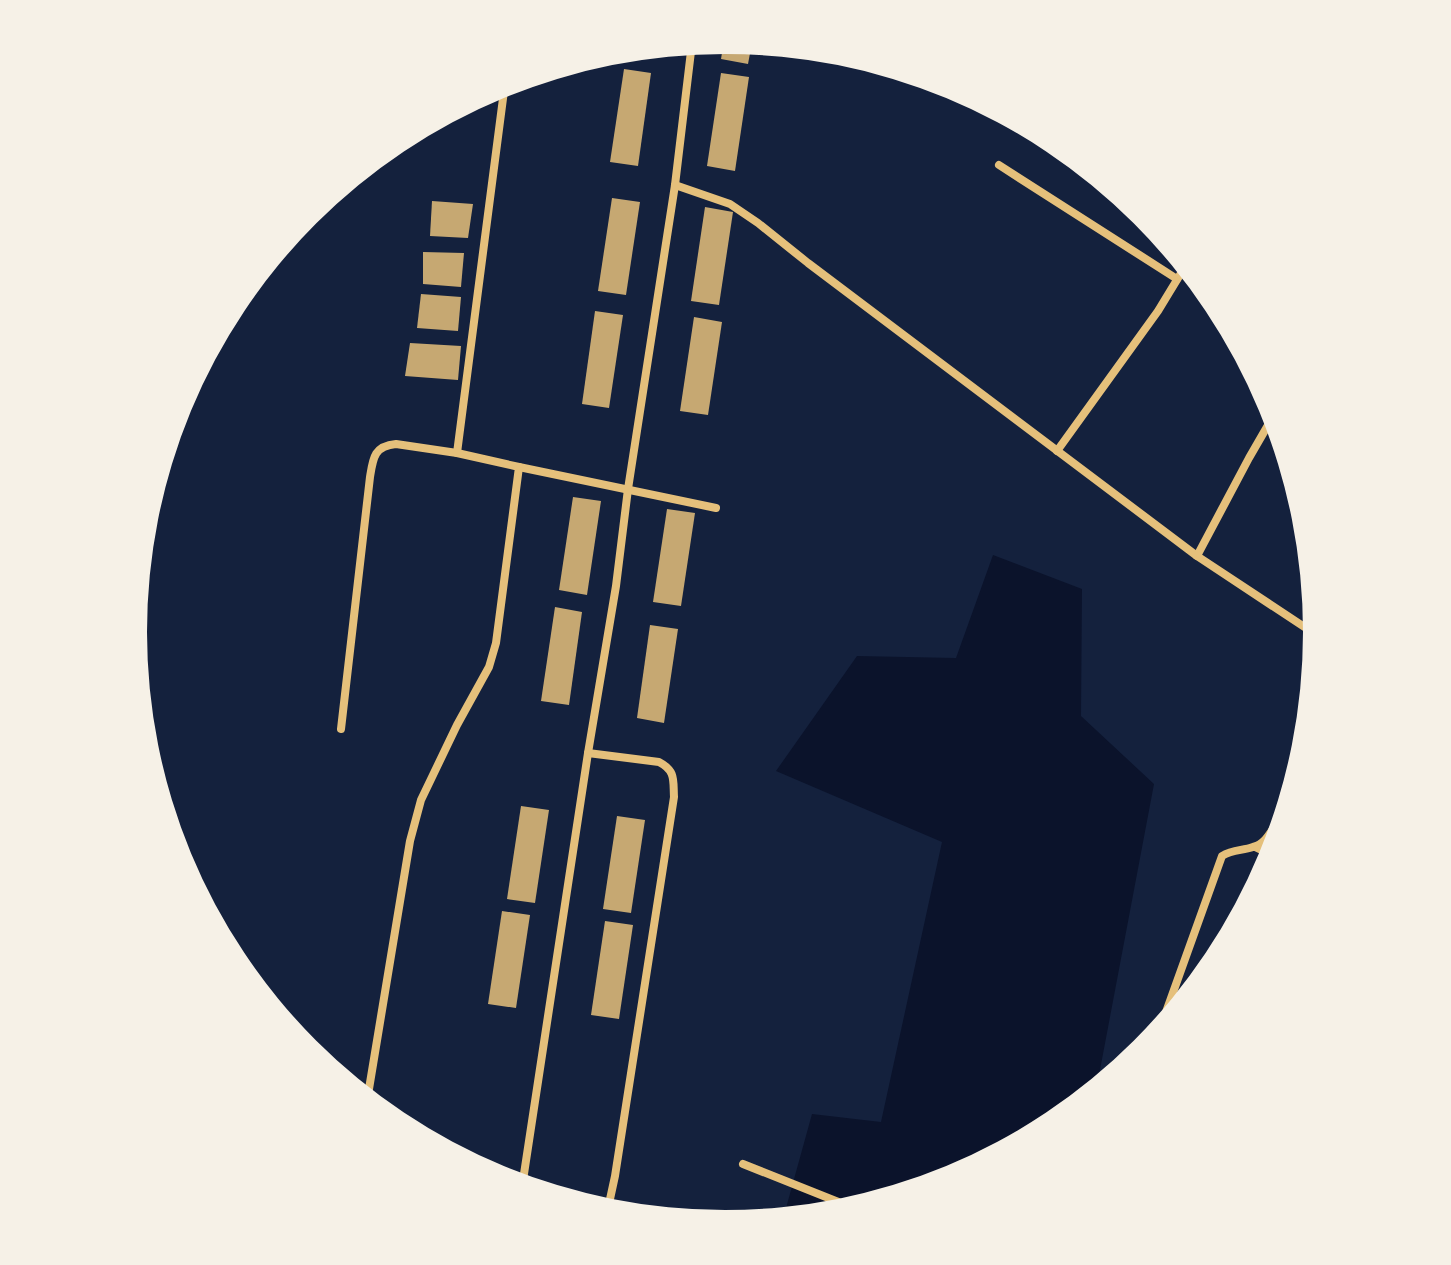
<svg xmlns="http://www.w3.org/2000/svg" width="1451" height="1265" font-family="'Golos Text',sans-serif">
<rect width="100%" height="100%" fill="#14213d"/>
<path fill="#0b132b" d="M 993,555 L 1082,589 L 1081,716 L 1154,784 L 1096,1091 L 1054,1125 L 952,1180 L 841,1214 L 783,1219 L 812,1114 L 881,1122 L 942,842 L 776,771 L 857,656 L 956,658 Z"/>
<g fill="#c6a872">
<path d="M 724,40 L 752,43 L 748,64 L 721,59 Z"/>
<path d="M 624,69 L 651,73 L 638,166 L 610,162 Z"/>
<path d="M 721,73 L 749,77 L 735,171 L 707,166 Z"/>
<path d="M 612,198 L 640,202 L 626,295 L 598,291 Z"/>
<path d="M 432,201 L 473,204 L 468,238 L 430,236 Z"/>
<path d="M 705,207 L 733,212 L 719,305 L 691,301 Z"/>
<path d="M 423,252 L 464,253 L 461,287 L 423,284 Z"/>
<path d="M 421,294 L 461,297 L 458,331 L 417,328 Z"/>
<path d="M 595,311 L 623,315 L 609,408 L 582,404 Z"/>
<path d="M 694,317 L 722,322 L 708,415 L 680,411 Z"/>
<path d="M 410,343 L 461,346 L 458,380 L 405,376 Z"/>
<path d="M 573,497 L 601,501 L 587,595 L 559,590 Z"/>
<path d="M 667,509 L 695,513 L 681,606 L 653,602 Z"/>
<path d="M 555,607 L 582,612 L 569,705 L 541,701 Z"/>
<path d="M 650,625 L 678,629 L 664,723 L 637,718 Z"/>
<path d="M 521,806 L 549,810 L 535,903 L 507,899 Z"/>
<path d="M 617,816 L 645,820 L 631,913 L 603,909 Z"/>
<path d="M 502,911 L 530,915 L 516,1008 L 488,1004 Z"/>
<path d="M 605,921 L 633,925 L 619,1019 L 591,1015 Z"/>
</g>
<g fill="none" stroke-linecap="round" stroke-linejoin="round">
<g stroke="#e5c07b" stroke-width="8">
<path d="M 999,165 L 1177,279"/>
<path d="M 675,185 L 730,204 L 758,223 L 808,263 L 1197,556 L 1318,636"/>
<path d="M 1057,451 L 1158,311 L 1186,265"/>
<path d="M 457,453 L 505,83"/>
<path d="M 519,467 L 716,508"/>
<path d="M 1197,556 L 1249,458 L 1275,413"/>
<path d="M 341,729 L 370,477 C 373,458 374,446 396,444 L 457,453 L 519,467 L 496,643 L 489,667 L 457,725 L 421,800 L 410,841 L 367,1101"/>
<path d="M 588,753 L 659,762 C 676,771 673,780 674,797 L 615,1176 L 607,1213"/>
<path d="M 1255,847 L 1274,856"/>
<path d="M 1161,1026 L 1222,856 C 1233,849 1242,851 1253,847 C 1265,844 1270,833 1276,824 L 1311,701"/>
<path d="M 743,1164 L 856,1209"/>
<path d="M 522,1187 L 588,753 L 616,586 L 628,489 L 675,185 L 692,43"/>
</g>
</g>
<path d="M0 0H1451V1265H0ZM147 632a578 578 0 1 1 1156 0a578 578 0 1 1-1156 0Z" fill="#f6f1e7" fill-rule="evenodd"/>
</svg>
